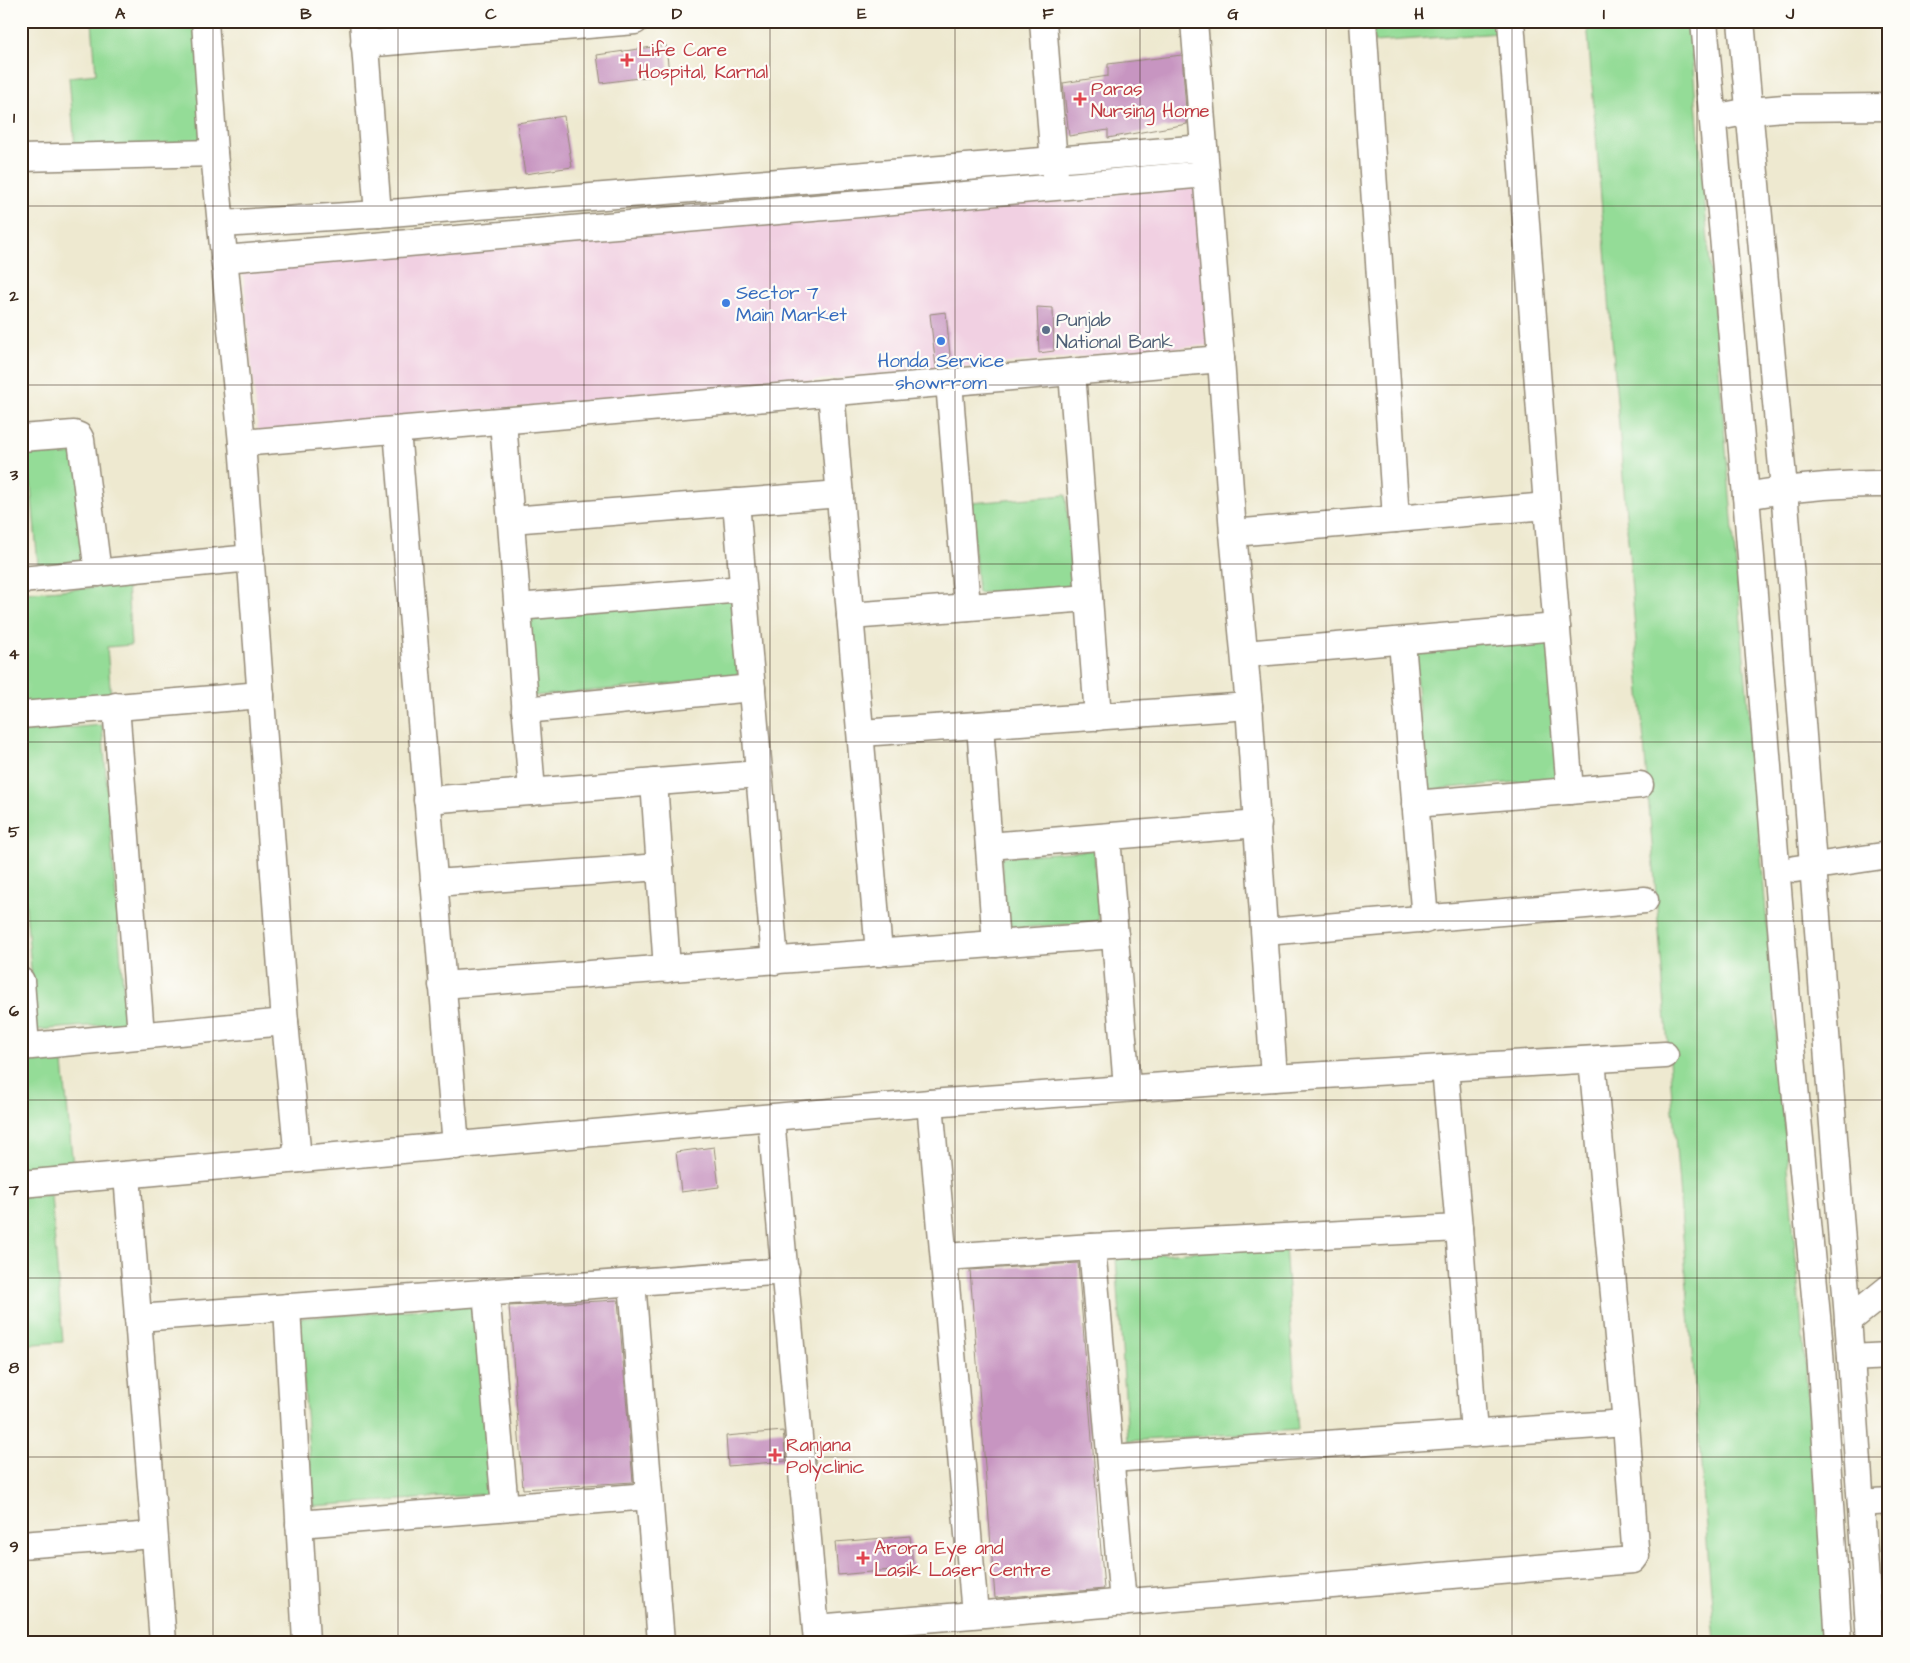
<svg xmlns="http://www.w3.org/2000/svg" width="1910" height="1663" font-family="'Architects Daughter',sans-serif">
<rect width="100%" height="100%" fill="#fdfcf7"/>
<filter id="ink" filterUnits="userSpaceOnUse"><feTurbulence type="fractalNoise" baseFrequency=".02" numOctaves="2"/><feDisplacementMap in="SourceGraphic" scale="10" xChannelSelector="R" yChannelSelector="G"/><feConvolveMatrix kernelMatrix="1 2 1 2 8 2 1 2 1" color-interpolation-filters="sRGB"/></filter>
<filter id="wash" filterUnits="userSpaceOnUse"><feTurbulence type="fractalNoise" baseFrequency=".0096" numOctaves="4" result="noise"/><feDisplacementMap in="SourceGraphic" scale="20" xChannelSelector="R" yChannelSelector="G"/><feGaussianBlur stdDeviation="1.12" result="paint"/><feColorMatrix in="noise" values="0 0 0 0 0 0 0 0 0 0 0 0 0 0 0 0 0 1.4 0 .05"/><feComposite in="paint" operator="in"/></filter>
<g filter="url(#wash)">
<rect width="100%" height="100%" fill="#eee9d0"/>
<path fill="#f1d0e2" d="M 1196,187 L 1210,345 L 258,431 L 242,261 Z"/>
<g fill="#94dc97" stroke="#68835a">
<path d="M 92,21 L 196,21 L 205,146 L 75,148 L 69,77 L 96,74 Z"/>
<path d="M 1373,21 L 1499,21 L 1500,33 L 1374,42 Z"/>
<path d="M 1587,21 L 1689,21 L 1829,1642 L 1715,1642 Z"/>
<path d="M 82,449 L 92,560 L 38,565 L 28,453 Z"/>
<path d="M 1066,495 L 1073,586 L 978,593 L 971,503 Z"/>
<path d="M 127,585 L 131,645 L 107,647 L 111,699 L 21,706 L 21,593 Z"/>
<path d="M 731,598 L 738,678 L 534,696 L 527,616 Z"/>
<path d="M 1553,637 L 1565,778 L 1425,790 L 1414,649 Z"/>
<path d="M 102,725 L 126,1023 L 36,1030 L 21,848 L 21,732 Z"/>
<path d="M 1094,850 L 1099,922 L 1007,929 L 1001,857 Z"/>
<path d="M 62,1053 L 73,1166 L 21,1171 L 21,1057 Z"/>
<path d="M 51,1195 L 63,1342 L 21,1345 L 21,1197 Z"/>
<path d="M 1285,1245 L 1298,1430 L 1128,1441 L 1116,1257 Z"/>
<path d="M 477,1305 L 490,1494 L 313,1506 L 299,1318 Z"/>
</g>
<g id="blocks">
<g fill="#c795c1">
<path d="M 666,45 L 669,74 L 601,83 L 597,55 Z"/>
<path d="M 1182,55 L 1187,124 L 1108,138 L 1108,130 L 1069,136 L 1063,83 L 1108,76 L 1108,64 Z"/>
<path d="M 564,116 L 572,167 L 525,174 L 517,123 Z"/>
<path d="M 1037,307 L 1053,308 L 1054,351 L 1039,353 Z"/>
<path d="M 946,312 L 951,367 L 936,368 L 930,314 Z"/>
<path d="M 714,1147 L 719,1187 L 681,1192 L 676,1152 Z"/>
<path d="M 1078,1263 L 1104,1589 L 995,1598 L 970,1270 Z"/>
<path d="M 618,1300 L 633,1482 L 523,1489 L 509,1306 Z"/>
<path d="M 783,1431 L 786,1461 L 728,1466 L 726,1436 Z"/>
<path d="M 910,1536 L 913,1568 L 838,1575 L 835,1542 Z"/>
</g>
</g>
</g>
<g filter="url(#ink)">
<use href="#blocks" fill-opacity="0" stroke="#948a77" stroke-width="1"/>
<g fill="none" stroke-linecap="round" stroke-linejoin="round">
<defs>
<g id="minor">
<path d="M 205,21 L 214,153 L 242,443 L 285,1022 L 298,1159"/>
<path d="M 363,21 L 378,214"/>
<path d="M 1043,21 L 1055,176"/>
<path d="M 1194,21 L 1221,359 L 1233,533 L 1249,706 L 1274,1078"/>
<path d="M 1363,21 L 1396,519"/>
<path d="M 1511,21 L 1547,506 L 1570,791"/>
<path d="M 1704,21 L 1746,496 L 1789,1025 L 1819,1337 L 1839,1642"/>
<path d="M 1741,21 L 1784,489 L 1851,1358 L 1870,1642"/>
<path d="M 364,44 L 635,21"/>
<path d="M 1713,118 L 1750,111 L 1784,108 L 1889,107"/>
<path d="M 21,158 L 214,153"/>
<path d="M 222,224 L 378,214 L 1204,148"/>
<path d="M 224,259 L 1206,174"/>
<path d="M 1072,372 L 1098,717"/>
<path d="M 949,382 L 967,607"/>
<path d="M 831,392 L 879,953"/>
<path d="M 503,421 L 532,792"/>
<path d="M 397,430 L 456,1146"/>
<path d="M 21,438 L 74,434 L 79,436 L 81,440 L 98,573"/>
<path d="M 242,443 L 1221,359"/>
<path d="M 1746,496 C 1796,487 1838,483 1889,484"/>
<path d="M 736,502 L 775,961"/>
<path d="M 511,520 L 840,494"/>
<path d="M 1233,533 L 1547,506"/>
<path d="M 21,580 L 251,558"/>
<path d="M 517,607 L 743,589"/>
<path d="M 850,616 L 1089,598"/>
<path d="M 1402,642 L 1425,920"/>
<path d="M 1245,654 L 1557,627"/>
<path d="M 116,706 L 141,1035"/>
<path d="M 525,710 L 752,688"/>
<path d="M 21,715 L 261,695"/>
<path d="M 980,725 L 996,944"/>
<path d="M 861,733 L 1249,706"/>
<path d="M 654,782 L 667,969"/>
<path d="M 427,800 L 759,774"/>
<path d="M 1415,804 L 1640,785"/>
<path d="M 1107,837 L 1127,1088"/>
<path d="M 989,846 L 1258,824"/>
<path d="M 1795,869 L 1889,855"/>
<path d="M 434,883 L 660,867"/>
<path d="M 1265,932 L 1645,900"/>
<path d="M 21,981 L 26,1046"/>
<path d="M 442,985 L 1115,935"/>
<path d="M 21,1047 L 285,1022"/>
<path d="M 1445,1068 L 1459,1228 L 1474,1434"/>
<path d="M 930,1103 L 975,1614"/>
<path d="M 771,1118 L 817,1642"/>
<path d="M 127,1175 L 163,1642"/>
<path d="M 21,1184 L 930,1103 L 1274,1078 L 1665,1055"/>
<path d="M 1092,1247 L 1123,1603"/>
<path d="M 945,1257 L 1092,1247 L 1459,1228"/>
<path d="M 632,1282 L 661,1642"/>
<path d="M 486,1293 L 505,1507"/>
<path d="M 287,1307 L 306,1642"/>
<path d="M 138,1318 L 786,1271"/>
<path d="M 1848,1321 L 1889,1288"/>
<path d="M 1851,1358 L 1889,1356"/>
<path d="M 1111,1459 L 1626,1423"/>
<path d="M 1861,1503 L 1889,1501"/>
<path d="M 299,1524 L 649,1496"/>
<path d="M 21,1545 L 154,1535"/>
<path d="M 816,1628 L 1633,1560 L 1636,1556 L 1635,1547 L 1626,1423 L 1592,1060"/>
</g>
</defs>
<use href="#minor" stroke="#948a77" stroke-width="29"/>
<use href="#minor" stroke="#fff" stroke-width="26"/>
</g>
</g>
<path fill="none" stroke="#3b2a1e" stroke-width="1" stroke-opacity="0.55" d="M 213,21 L 213,1642M 398,21 L 398,1642M 584,21 L 584,1642M 770,21 L 770,1642M 955,21 L 955,1642M 1140,21 L 1140,1642M 1326,21 L 1326,1642M 1512,21 L 1512,1642M 1697,21 L 1697,1642M 21,206 L 1889,206M 21,385 L 1889,385M 21,564 L 1889,564M 21,742 L 1889,742M 21,921 L 1889,921M 21,1100 L 1889,1100M 21,1278 L 1889,1278M 21,1457 L 1889,1457"/>
<g fill="#e0444e" stroke="#fdfcf7" stroke-width="2">
<path d="M624.5 52.5h5v5h5v5h-5v5h-5v-5h-5v-5h5z"/>
<path d="M1077.5 91.5h5v5h5v5h-5v5h-5v-5h-5v-5h5z"/>
<path d="M772.5 1447.5h5v5h5v5h-5v5h-5v-5h-5v-5h5z"/>
<path d="M860.5 1550.5h5v5h5v5h-5v5h-5v-5h-5v-5h5z"/>
</g>
<g fill="#3f7fe0" stroke="#fdfcf7" stroke-width="2">
<circle cx="726" cy="303" r="5"/>
<circle cx="941" cy="341" r="5"/>
</g>
<circle fill="#5c6f8a" stroke="#fdfcf7" stroke-width="2" cx="1046" cy="330" r="5"/>
<g text-anchor="middle" stroke-width="4.5" stroke-linejoin="round" paint-order="stroke">
<g font-size="19" fill="#be3a42" stroke="#fdfcf7" text-anchor="start">
<text x="638" y="56">Life Care<tspan x="638" dy="22">Hospital, Karnal</tspan></text>
<text x="1091" y="95">Paras<tspan x="1091" dy="22">Nursing Home</tspan></text>
<text x="786" y="1451">Ranjana<tspan x="786" dy="22">Polyclinic</tspan></text>
<text x="874" y="1554">Arora Eye and<tspan x="874" dy="22">Lasik Laser Centre</tspan></text>
</g>
<g font-size="19" fill="#366cbe" stroke="#fdfcf7" text-anchor="start">
<text x="736" y="299">Sector 7<tspan x="736" dy="22">Main Market</tspan></text>
<text x="941" y="367" text-anchor="middle">Honda Service<tspan x="941" dy="22">showrrom</tspan></text>
</g>
<g font-size="19" fill="#4e5e75" stroke="#fdfcf7" text-anchor="start">
<text x="1056" y="326">Punjab<tspan x="1056" dy="22">National Bank</tspan></text>
</g>
</g>
<rect width="1910" height="1663" fill="none" stroke="#fdfcf7" stroke-width="55"/>
<rect x="28" y="28" width="1854" height="1608" fill="none" stroke="#3b2a1e" stroke-width="2"/>
<g font-size="16" text-anchor="middle" font-weight="bold" fill="#3b2a1e">
<text x="120" y="19">A</text>
<text x="306" y="19">B</text>
<text x="491" y="19">C</text>
<text x="677" y="19">D</text>
<text x="862" y="19">E</text>
<text x="1048" y="19">F</text>
<text x="1233" y="19">G</text>
<text x="1419" y="19">H</text>
<text x="1604" y="19">I</text>
<text x="1790" y="19">J</text>
<text x="14" y="123">1</text>
<text x="14" y="301">2</text>
<text x="14" y="480">3</text>
<text x="14" y="659">4</text>
<text x="14" y="837">5</text>
<text x="14" y="1016">6</text>
<text x="14" y="1195">7</text>
<text x="14" y="1373">8</text>
<text x="14" y="1552">9</text>
</g>
</svg>
